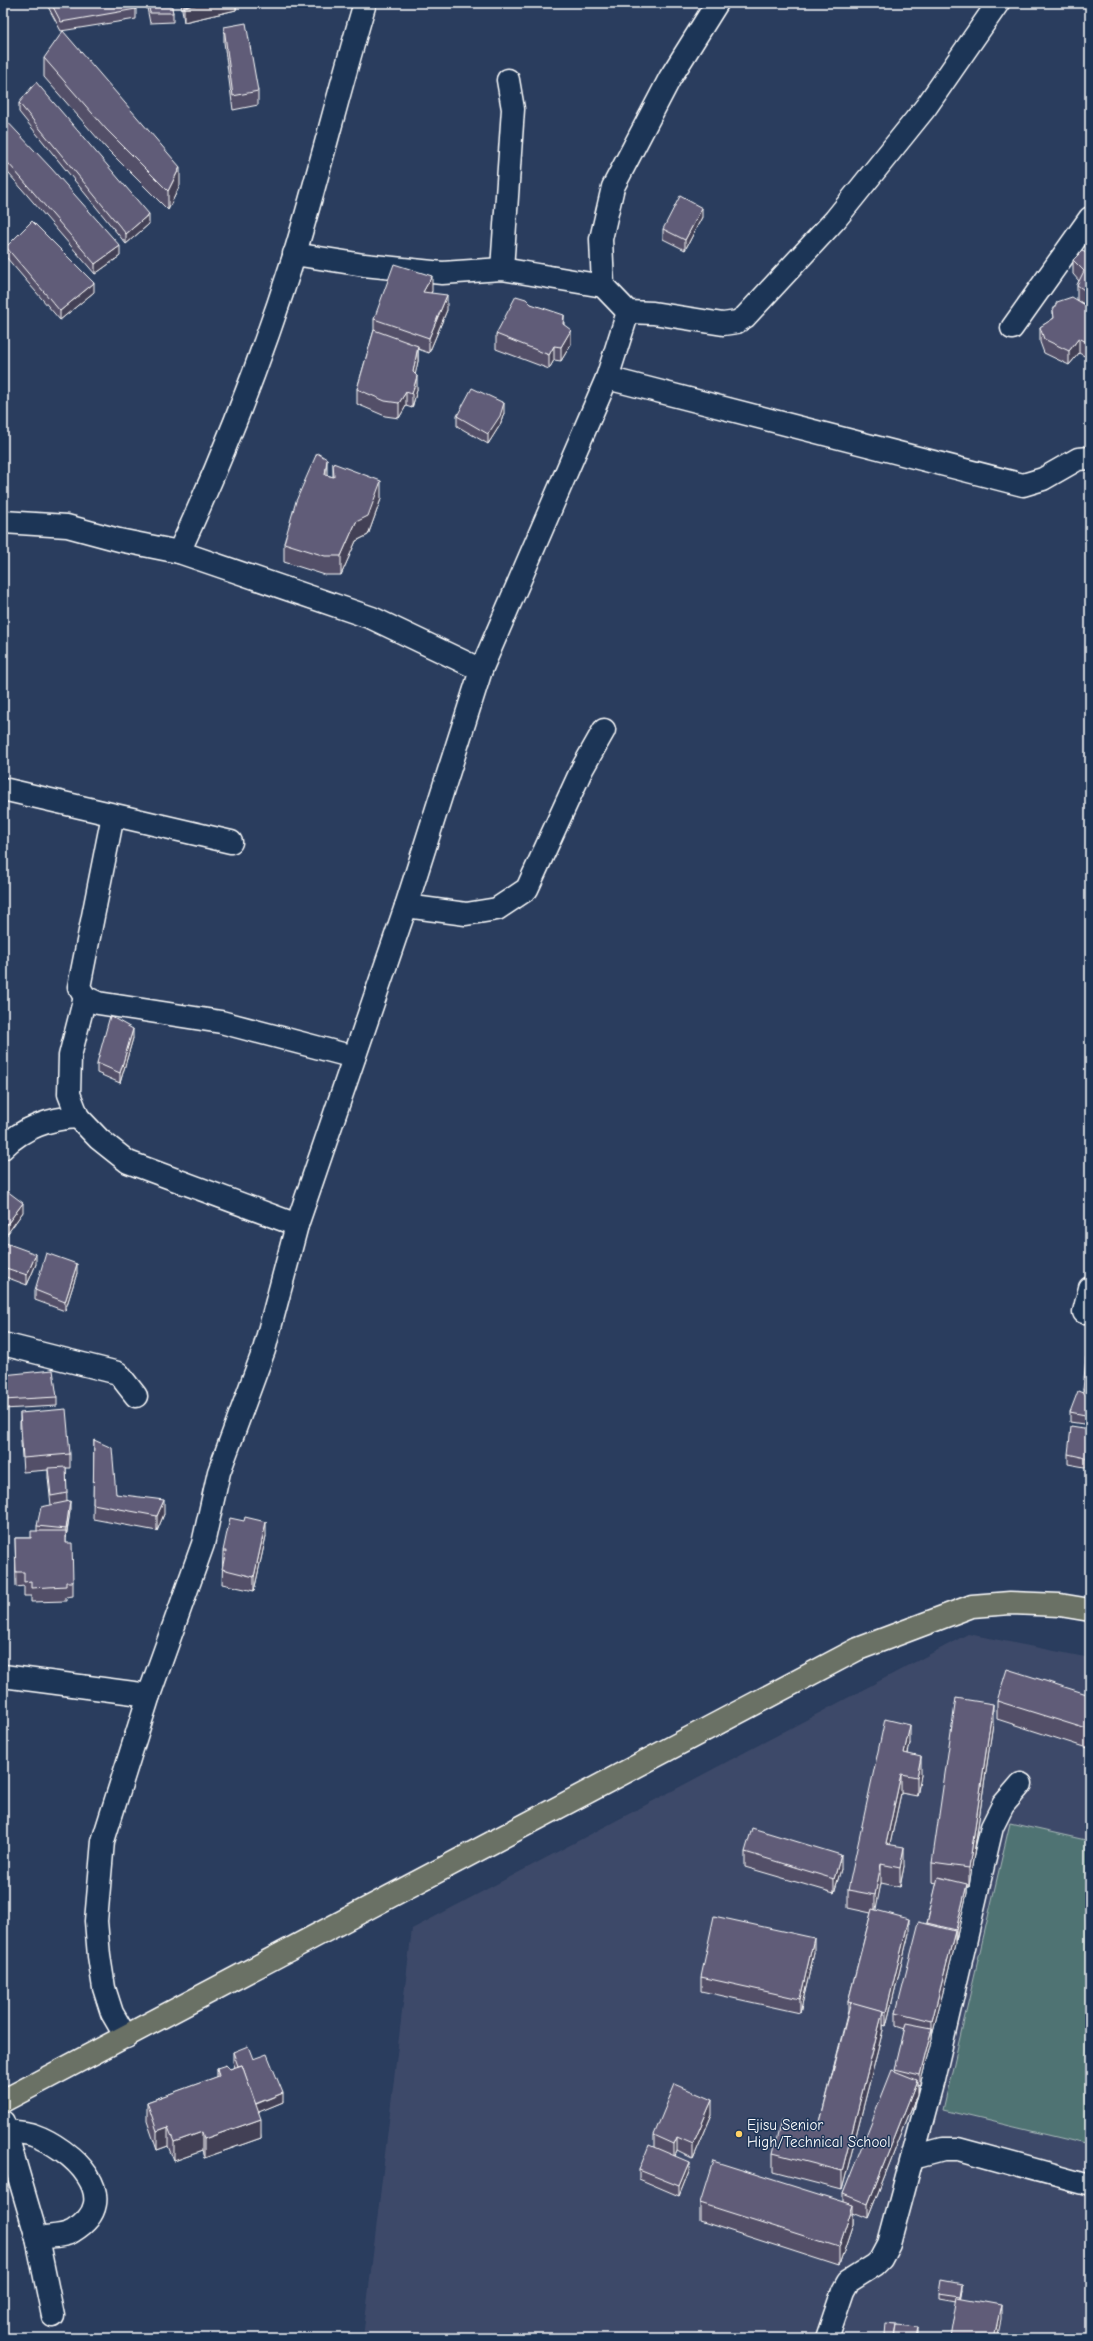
<svg xmlns="http://www.w3.org/2000/svg" width="1093" height="2341" font-family="'Comic Neue',sans-serif">
<rect width="100%" height="100%" fill="#2a3d5e"/>
<filter id="ink" filterUnits="userSpaceOnUse"><feTurbulence type="fractalNoise" baseFrequency=".025" numOctaves="2"/><feDisplacementMap in="SourceGraphic" scale="8" xChannelSelector="R" yChannelSelector="G"/><feConvolveMatrix kernelMatrix="1 2 1 2 8 2 1 2 1" color-interpolation-filters="sRGB"/></filter>
<g filter="url(#ink)">
<path fill="#3e4a69" d="M 968,1634 L 1090,1658 L 1090,2338 L 363,2338 L 412,1929 Z"/>
<path fill="#507373" stroke="#a8b9b9" d="M 1010,1823 L 1090,1841 L 1090,2145 L 943,2110 Z"/>
<g fill="none" stroke-linecap="round" stroke-linejoin="round">
<defs>
<g id="minor">
<path d="M 717,3 L 670,78 L 613,187 L 601,239 L 603,286 L 628,312 L 653,313 L 723,324 L 737,322 L 745,317 L 835,220 L 926,107 L 998,3"/>
<path d="M 294,254 L 364,265 L 442,273 L 502,269 L 603,286"/>
<path d="M 502,269 L 513,109 L 508,80"/>
<path d="M 1012,328 L 1090,218"/>
<path d="M 607,378 L 1023,485 L 1043,479 L 1078,459 L 1090,458"/>
<path d="M 3,522 L 67,526 L 119,540 L 179,552 L 372,618 L 481,670"/>
<path d="M 179,552 C 224,455 263,355 295,253 C 320,170 340,86 365,3"/>
<path d="M 3,789 L 231,842"/>
<path d="M 113,815 L 79,987 L 85,997 L 98,1003 L 221,1022 L 354,1057"/>
<path d="M 406,906 L 466,914 L 497,909 L 527,889 L 582,769 L 604,730"/>
<path d="M 85,997 L 70,1056 L 69,1094 L 78,1117 L 99,1139 L 128,1162 L 297,1225"/>
<path d="M 3,1148 C 22,1128 51,1118 78,1117"/>
<path d="M 1084,1312 L 1090,1288"/>
<path d="M 3,1344 L 118,1373 L 136,1396"/>
<path d="M 3,1676 L 149,1695"/>
<path d="M 126,2037 L 112,2013 L 104,1988 L 99,1956 L 96,1921 L 103,1841 L 149,1695 L 203,1544 L 219,1472 L 264,1350 L 297,1225 L 406,906 L 481,670 L 607,378 L 628,312"/>
<path d="M 3,2122 L 37,2238 L 53,2316"/>
<path d="M 6,2131 C 14,2132 25,2132 33,2135 C 71,2148 127,2199 73,2231 C 64,2237 47,2236 37,2238"/>
<path d="M 913,2157 L 943,2149 L 958,2149 L 1090,2185"/>
<path d="M 827,2338 L 843,2291 L 848,2282 L 875,2265 L 881,2259 L 889,2244 L 933,2080 L 992,1827 L 1003,1805 L 1021,1784"/>
</g>
<path id="major" d="M 3,2101 L 858,1649 L 972,1606 L 1010,1603 L 1060,1605 L 1090,1610"/>
</defs>
<use href="#minor" stroke="#fff" stroke-width="25"/>
<use href="#major" stroke="#fff" stroke-width="25"/>
<use href="#minor" stroke="#1d3557" stroke-width="22"/>
<use href="#major" stroke="#6b7165" stroke-width="22"/>
</g>
<g fill="#534f67" stroke="#fff">
<path d="M 46,3 L 135,3 L 136,9 L 136,19 L 61,31 Z"/>
<path d="M 146,3 L 171,3 L 173,13 L 173,22 L 150,23 Z"/>
<path d="M 181,3 L 236,3 L 236,10 L 184,22 Z"/>
<path d="M 224,27 L 258,91 L 258,105 L 233,110 L 224,42 Z"/>
<path d="M 44,58 L 180,185 L 168,210 L 106,148 L 44,77 Z"/>
<path d="M 19,103 L 149,224 L 126,244 L 19,112 Z"/>
<path d="M 3,117 L 120,256 L 95,274 L 3,167 Z"/>
<path d="M 702,217 L 685,250 L 663,239 L 663,229 Z"/>
<path d="M 6,247 L 94,292 L 60,320 L 6,257 Z"/>
<path d="M 1090,253 L 1090,359 L 1079,353 L 1069,365 L 1044,353 L 1040,342 L 1040,327 L 1053,319 L 1053,310 L 1084,304 L 1077,300 L 1077,285 L 1079,281 L 1073,274 L 1073,260 L 1089,254 Z"/>
<path d="M 432,291 L 431,293 L 447,310 L 429,353 L 418,349 L 418,361 L 415,374 L 417,390 L 412,408 L 406,406 L 399,418 L 385,416 L 357,404 L 357,389 L 374,330 L 374,319 Z"/>
<path d="M 531,304 L 564,325 L 571,344 L 561,361 L 554,360 L 549,369 L 496,349 L 496,334 Z"/>
<path d="M 504,413 L 500,425 L 488,444 L 457,426 L 457,416 Z"/>
<path d="M 333,463 L 381,499 L 368,535 L 356,541 L 341,575 L 325,575 L 284,562 L 284,543 L 327,475 L 333,477 Z"/>
<path d="M 133,1038 L 120,1083 L 97,1073 L 97,1063 Z"/>
<path d="M 3,1188 L 23,1212 L 5,1237 L 3,1235 Z"/>
<path d="M 3,1242 L 36,1264 L 27,1285 L 3,1276 Z"/>
<path d="M 77,1273 L 65,1311 L 35,1300 L 35,1290 Z"/>
<path d="M 1090,1334 L 1090,1356 L 1089,1355 L 1089,1341 Z"/>
<path d="M 1090,1358 L 1090,1425 L 1070,1422 L 1070,1412 L 1083,1393 L 1083,1390 Z"/>
<path d="M 3,1375 L 57,1397 L 57,1406 L 3,1409 Z"/>
<path d="M 20,1413 L 70,1454 L 70,1468 L 66,1468 L 67,1502 L 70,1511 L 66,1538 L 66,1543 L 73,1582 L 73,1596 L 66,1597 L 66,1601 L 31,1602 L 31,1596 L 24,1596 L 24,1586 L 16,1587 L 15,1538 L 31,1538 L 37,1531 L 37,1526 L 51,1505 L 48,1478 L 48,1470 L 23,1472 L 20,1427 Z"/>
<path d="M 1090,1430 L 1090,1468 L 1068,1464 L 1068,1454 Z"/>
<path d="M 94,1440 L 116,1494 L 164,1514 L 157,1531 L 93,1519 Z"/>
<path d="M 266,1536 L 254,1591 L 222,1584 L 223,1551 Z"/>
<path d="M 1090,1695 L 1090,1749 L 997,1719 L 997,1701 Z"/>
<path d="M 993,1723 L 969,1887 L 967,1887 L 967,1893 L 956,1940 L 955,1940 L 955,1945 L 932,2035 L 932,2038 L 920,2085 L 917,2084 L 917,2094 L 868,2218 L 853,2212 L 853,2224 L 839,2266 L 700,2221 L 700,2203 L 843,2202 L 843,2194 L 895,2071 L 905,2029 L 896,2026 L 896,2012 L 927,1923 L 937,1883 L 932,1882 L 932,1863 Z"/>
<path d="M 910,1743 L 908,1754 L 921,1775 L 917,1796 L 901,1793 L 890,1844 L 904,1866 L 900,1887 L 881,1883 L 875,1910 L 909,1933 L 886,2026 L 883,2025 L 883,2030 L 842,2190 L 773,2172 L 773,2153 L 818,2130 L 848,2011 L 848,2002 L 871,1913 L 848,1908 L 848,1890 Z"/>
<path d="M 745,1852 L 841,1869 L 834,1893 L 745,1867 Z"/>
<path d="M 814,1953 L 800,2013 L 701,1991 L 701,1977 Z"/>
<path d="M 233,2052 L 253,2059 L 283,2102 L 258,2112 L 261,2138 L 204,2158 L 202,2151 L 174,2161 L 168,2146 L 157,2150 L 147,2121 L 147,2102 L 217,2077 L 217,2068 L 230,2069 L 235,2067 L 233,2062 Z"/>
<path d="M 712,2114 L 693,2159 L 677,2151 L 675,2156 L 689,2171 L 679,2196 L 639,2179 L 639,2170 L 654,2147 L 654,2135 Z"/>
<path d="M 963,2289 L 961,2298 L 1001,2319 L 957,2301 L 940,2298 L 940,2293 Z"/>
<path d="M 897,2326 L 918,2338 L 885,2338 L 885,2335 Z"/>
</g>
<g fill="#434054" stroke="#fff">
<path d="M 204,3 L 236,3 L 236,10 L 184,22 L 184,7 Z"/>
<path d="M 180,167 L 180,185 L 168,210 L 168,191 Z"/>
<path d="M 702,208 L 702,217 L 685,250 L 685,240 Z"/>
<path d="M 149,214 L 149,224 L 126,244 L 126,234 Z"/>
<path d="M 120,246 L 120,256 L 95,274 L 95,264 Z"/>
<path d="M 432,276 L 432,291 L 423,306 L 423,292 Z"/>
<path d="M 94,283 L 94,292 L 60,320 L 60,311 Z"/>
<path d="M 447,295 L 447,310 L 429,353 L 429,338 Z"/>
<path d="M 564,315 L 564,329 L 563,324 Z"/>
<path d="M 571,330 L 571,344 L 561,361 L 561,347 Z"/>
<path d="M 1079,338 L 1079,353 L 1069,365 L 1069,351 Z"/>
<path d="M 418,346 L 418,361 L 413,386 L 413,372 Z"/>
<path d="M 554,346 L 554,360 L 549,369 L 549,355 Z"/>
<path d="M 417,376 L 417,390 L 412,408 L 412,394 Z"/>
<path d="M 406,392 L 406,406 L 399,418 L 399,403 Z"/>
<path d="M 504,403 L 504,413 L 500,425 L 488,444 L 488,434 Z"/>
<path d="M 327,459 L 327,478 L 325,475 Z"/>
<path d="M 381,481 L 381,499 L 368,535 L 356,541 L 341,575 L 341,556 L 356,522 Z"/>
<path d="M 133,1029 L 133,1038 L 120,1083 L 120,1073 Z"/>
<path d="M 23,1203 L 23,1212 L 5,1237 L 5,1227 Z"/>
<path d="M 36,1254 L 36,1264 L 27,1285 L 27,1275 Z"/>
<path d="M 77,1264 L 77,1273 L 65,1311 L 65,1302 Z"/>
<path d="M 164,1500 L 164,1514 L 157,1531 L 157,1516 Z"/>
<path d="M 70,1501 L 70,1511 L 66,1538 L 66,1529 Z"/>
<path d="M 266,1522 L 266,1536 L 254,1591 L 254,1577 Z"/>
<path d="M 993,1704 L 993,1723 L 969,1887 L 969,1868 Z"/>
<path d="M 910,1725 L 910,1743 L 904,1772 L 904,1753 Z"/>
<path d="M 921,1757 L 921,1775 L 917,1796 L 917,1777 Z"/>
<path d="M 901,1774 L 901,1793 L 886,1863 L 886,1844 Z"/>
<path d="M 904,1847 L 904,1866 L 900,1887 L 900,1868 Z"/>
<path d="M 841,1855 L 841,1869 L 834,1893 L 834,1879 Z"/>
<path d="M 881,1864 L 881,1883 L 875,1914 L 875,1895 Z"/>
<path d="M 967,1884 L 967,1893 L 956,1940 L 956,1930 Z"/>
<path d="M 909,1919 L 909,1933 L 886,2026 L 886,2012 Z"/>
<path d="M 955,1931 L 955,1945 L 932,2035 L 932,2021 Z"/>
<path d="M 814,1938 L 814,1953 L 800,2013 L 800,1999 Z"/>
<path d="M 883,2011 L 883,2030 L 842,2190 L 842,2171 Z"/>
<path d="M 932,2028 L 932,2038 L 920,2085 L 920,2075 Z"/>
<path d="M 917,2080 L 917,2094 L 868,2218 L 868,2204 Z"/>
<path d="M 283,2093 L 283,2102 L 254,2114 L 254,2105 Z"/>
<path d="M 712,2100 L 712,2114 L 693,2159 L 693,2144 Z"/>
<path d="M 261,2119 L 261,2138 L 204,2158 L 204,2139 Z"/>
<path d="M 168,2127 L 168,2146 L 157,2150 L 157,2131 Z"/>
<path d="M 202,2132 L 202,2151 L 174,2161 L 174,2142 Z"/>
<path d="M 677,2137 L 677,2151 L 674,2158 L 674,2144 Z"/>
<path d="M 689,2162 L 689,2171 L 679,2196 L 679,2186 Z"/>
<path d="M 853,2205 L 853,2224 L 839,2266 L 839,2247 Z"/>
<path d="M 963,2284 L 963,2289 L 961,2301 L 961,2296 Z"/>
<path d="M 1001,2305 L 1001,2319 L 997,2338 L 994,2338 Z"/>
<path d="M 918,2327 L 918,2338 L 916,2338 Z"/>
</g>
<g fill="#605c78" stroke="#fff">
<path d="M 51,3 L 135,3 L 136,9 L 61,22 Z"/>
<path d="M 148,3 L 171,3 L 173,13 L 150,13 Z"/>
<path d="M 183,3 L 204,3 L 184,7 Z"/>
<path d="M 246,23 L 258,91 L 233,96 L 224,27 Z"/>
<path d="M 63,31 L 180,167 L 168,191 L 106,129 L 44,58 Z"/>
<path d="M 36,82 L 149,214 L 126,234 L 19,103 Z"/>
<path d="M 3,117 L 51,168 L 120,246 L 95,264 L 3,157 Z"/>
<path d="M 680,196 L 702,208 L 685,240 L 663,229 Z"/>
<path d="M 32,221 L 94,283 L 60,311 L 6,247 Z"/>
<path d="M 1082,251 L 1089,254 L 1090,253 L 1090,294 L 1077,285 L 1084,271 L 1073,260 Z"/>
<path d="M 394,264 L 432,276 L 423,292 L 447,295 L 429,338 L 374,319 Z"/>
<path d="M 516,296 L 526,299 L 531,304 L 564,315 L 563,324 L 571,330 L 561,347 L 554,346 L 549,355 L 496,334 Z"/>
<path d="M 1072,297 L 1090,308 L 1090,344 L 1079,338 L 1069,351 L 1044,339 L 1040,327 L 1054,318 L 1053,310 L 1057,302 Z"/>
<path d="M 374,330 L 418,346 L 413,372 L 417,376 L 412,394 L 406,392 L 399,403 L 385,401 L 357,389 Z"/>
<path d="M 472,388 L 504,403 L 500,416 L 488,434 L 457,416 Z"/>
<path d="M 317,453 L 327,459 L 325,475 L 334,477 L 333,463 L 381,481 L 368,516 L 356,522 L 341,556 L 325,556 L 284,543 L 296,501 Z"/>
<path d="M 110,1016 L 133,1029 L 120,1073 L 97,1063 Z"/>
<path d="M 3,1188 L 23,1203 L 5,1227 L 3,1226 Z"/>
<path d="M 3,1242 L 36,1254 L 27,1275 L 3,1267 Z"/>
<path d="M 46,1253 L 77,1264 L 65,1302 L 35,1290 Z"/>
<path d="M 1086,1357 L 1090,1358 L 1090,1391 L 1083,1390 Z"/>
<path d="M 53,1370 L 57,1397 L 3,1400 L 3,1375 Z"/>
<path d="M 1078,1391 L 1090,1396 L 1090,1416 L 1070,1412 Z"/>
<path d="M 66,1409 L 70,1454 L 23,1458 L 20,1413 Z"/>
<path d="M 1071,1427 L 1090,1430 L 1090,1459 L 1068,1454 Z"/>
<path d="M 94,1440 L 112,1448 L 116,1494 L 164,1500 L 157,1516 L 93,1504 Z"/>
<path d="M 66,1467 L 67,1493 L 51,1496 L 48,1468 Z"/>
<path d="M 70,1501 L 66,1529 L 37,1526 L 41,1507 Z"/>
<path d="M 245,1517 L 266,1522 L 254,1577 L 222,1569 L 226,1551 L 223,1551 L 230,1518 L 244,1521 Z"/>
<path d="M 31,1531 L 66,1531 L 66,1543 L 72,1543 L 73,1582 L 66,1582 L 66,1586 L 31,1588 L 31,1581 L 24,1582 L 24,1572 L 16,1572 L 15,1538 L 31,1538 Z"/>
<path d="M 1007,1669 L 1090,1695 L 1090,1730 L 997,1701 Z"/>
<path d="M 956,1698 L 993,1704 L 969,1868 L 932,1863 Z"/>
<path d="M 885,1719 L 910,1725 L 904,1753 L 921,1757 L 917,1777 L 901,1774 L 886,1844 L 904,1847 L 900,1868 L 881,1864 L 875,1895 L 848,1890 Z"/>
<path d="M 752,1828 L 841,1855 L 834,1879 L 745,1852 Z"/>
<path d="M 938,1877 L 967,1884 L 956,1930 L 927,1923 Z"/>
<path d="M 872,1909 L 909,1919 L 886,2012 L 848,2002 Z"/>
<path d="M 714,1916 L 814,1938 L 800,1999 L 701,1977 Z"/>
<path d="M 919,1922 L 955,1931 L 932,2021 L 896,2012 Z"/>
<path d="M 851,2002 L 883,2011 L 842,2171 L 773,2153 L 781,2121 L 818,2130 Z"/>
<path d="M 906,2023 L 932,2028 L 920,2075 L 895,2069 Z"/>
<path d="M 248,2046 L 253,2059 L 267,2054 L 283,2093 L 255,2104 L 242,2065 L 238,2066 L 233,2052 Z"/>
<path d="M 226,2065 L 230,2069 L 242,2065 L 261,2119 L 204,2139 L 202,2132 L 174,2142 L 168,2127 L 157,2131 L 147,2102 L 219,2076 L 217,2068 Z"/>
<path d="M 892,2070 L 917,2080 L 868,2204 L 843,2194 Z"/>
<path d="M 675,2084 L 712,2100 L 693,2144 L 677,2137 L 674,2144 L 654,2135 Z"/>
<path d="M 649,2145 L 689,2162 L 679,2186 L 639,2170 Z"/>
<path d="M 713,2161 L 853,2205 L 839,2247 L 700,2203 Z"/>
<path d="M 942,2280 L 963,2284 L 961,2296 L 940,2293 Z"/>
<path d="M 957,2297 L 1001,2305 L 994,2338 L 950,2338 Z"/>
<path d="M 886,2323 L 897,2324 L 895,2336 L 885,2335 Z"/>
<path d="M 897,2325 L 918,2327 L 916,2338 L 895,2338 Z"/>
<path d="M 1082,2334 L 1090,2336 L 1090,2338 L 1081,2338 Z"/>
</g>
</g>
<circle fill="#ffd166" stroke="#1d3557" stroke-width="1.5" cx="739" cy="2134" r="4"/>
<g text-anchor="middle" stroke-width="3" stroke-linejoin="round" paint-order="stroke">
<g font-size="15" fill="#fff" stroke="#1d3557" text-anchor="start">
<text x="747" y="2130">Ejisu Senior<tspan x="747" dy="17">High/Technical School</tspan></text>
</g>
</g>
<rect width="1093" height="2341" fill="none" stroke="#1d3557" stroke-width="16"/>
<rect x="8" y="8" width="1077" height="2325" fill="none" stroke="#fff" stroke-width="1.5" filter="url(#ink)"/>
</svg>
